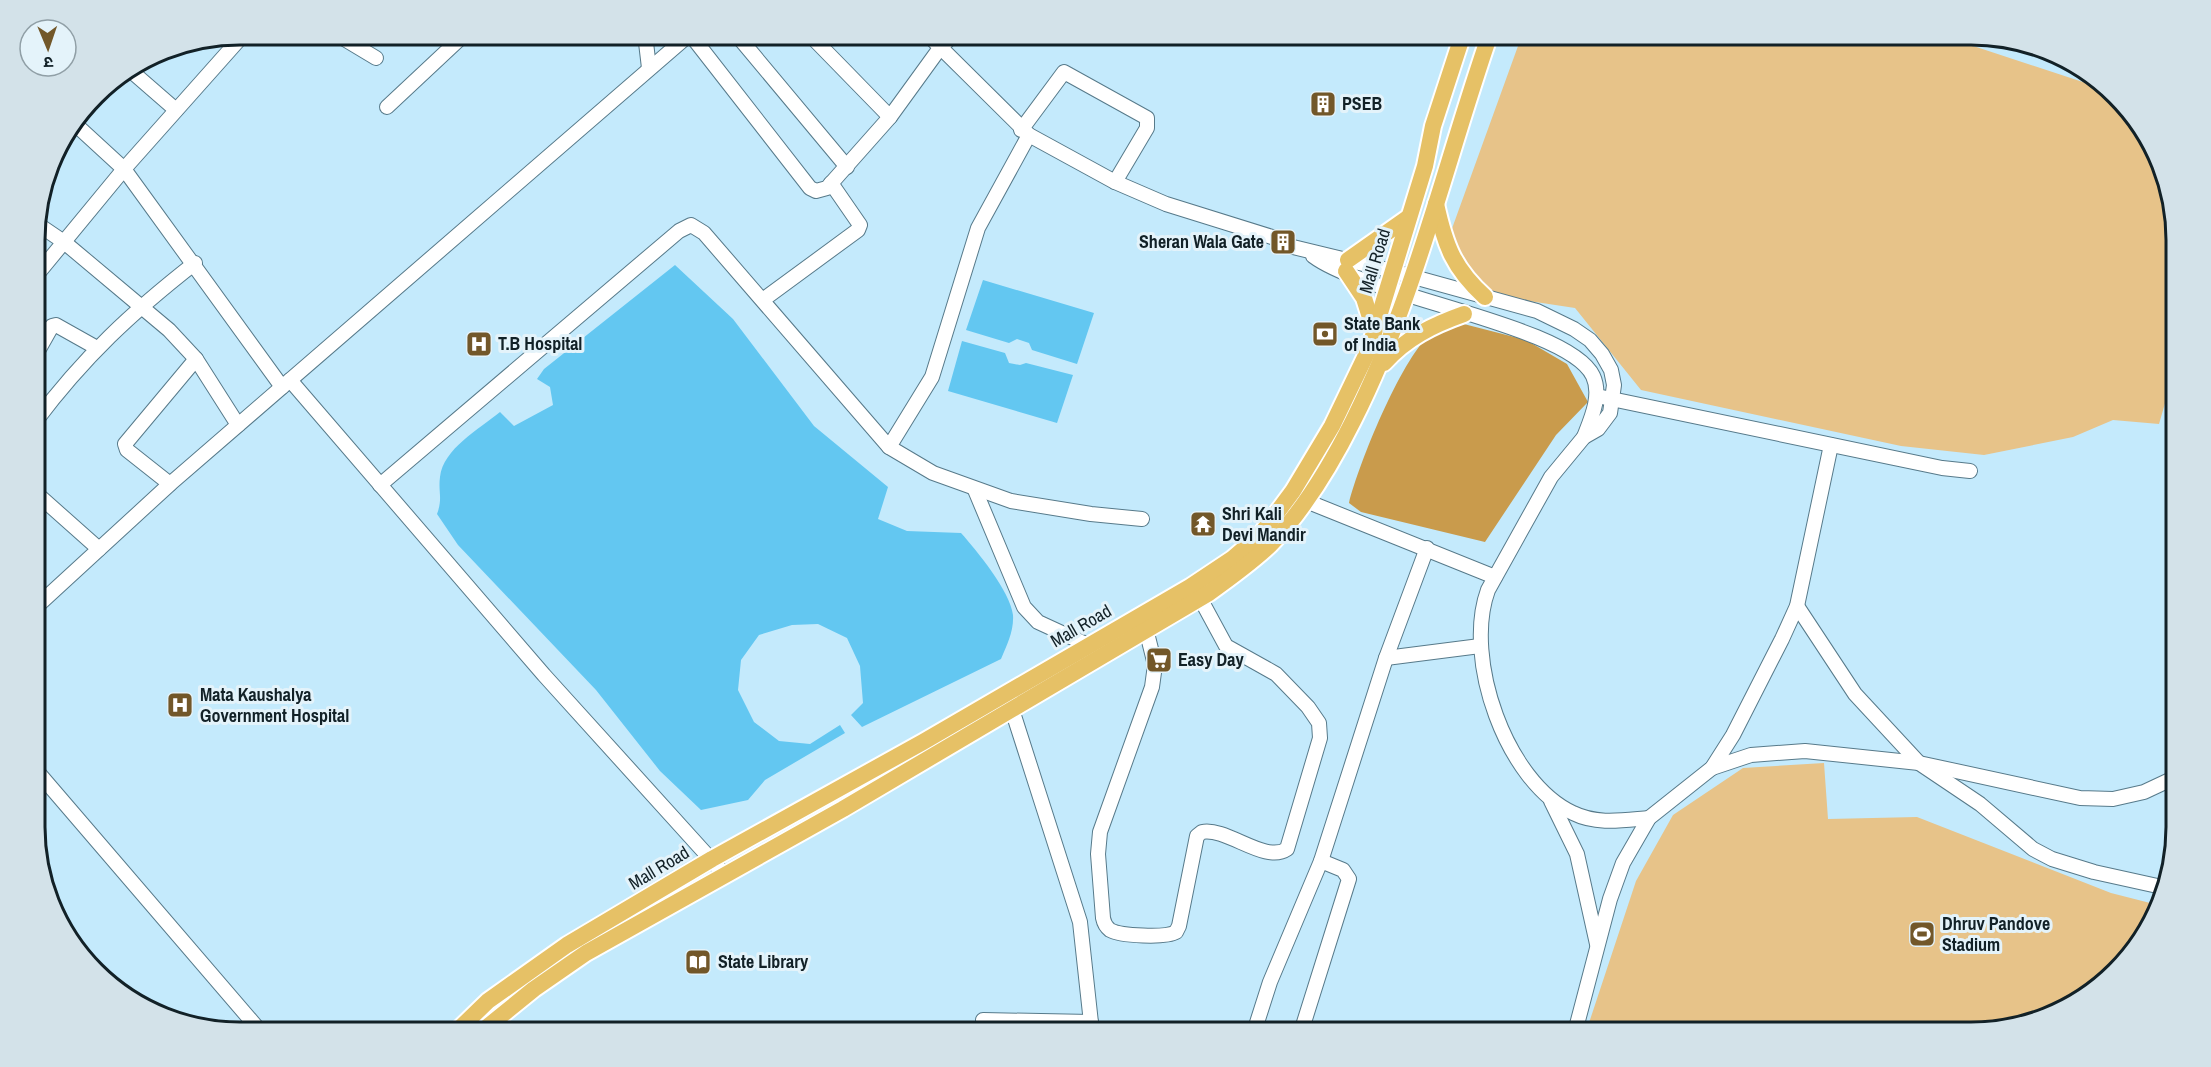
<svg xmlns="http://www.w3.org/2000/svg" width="2211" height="1067" font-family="'Archivo Narrow','Noto Sans Devanagari',sans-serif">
<rect width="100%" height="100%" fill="#c4eafc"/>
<g fill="#e7c389">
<path d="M 1522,35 L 1940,35 L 2101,88 L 2134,115 L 2175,214 L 2175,369 L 2159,424 L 2113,420 L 2073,437 L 1984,455 L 1901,446 L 1641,390 L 1575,308 L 1497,296 L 1473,279 L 1450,234 Z"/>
<path d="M 1824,763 L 1828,819 L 1917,817 L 2111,893 L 2158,905 L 2155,917 L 2085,998 L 1984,1032 L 1586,1032 L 1636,881 L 1673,815 L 1743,768 Z"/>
</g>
<path fill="#c99b4c" d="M 1460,323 L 1526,340 L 1567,364 L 1588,402 L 1556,435 L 1485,542 L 1361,512 L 1349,503 C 1359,463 1400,362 1430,334 C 1436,328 1451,326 1460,323 Z"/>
<g fill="#63c7f1">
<path d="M 675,265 L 733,319 L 814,426 L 888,487 L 878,519 L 907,531 L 961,533 C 977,551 1010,591 1013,615 C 1014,631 1007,645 1001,659 L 862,727 L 851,715 L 863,703 L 860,666 L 847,638 L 818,624 L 792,625 L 759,635 L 741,660 L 738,690 L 754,722 L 779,741 L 810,744 L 840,725 L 845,733 L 765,780 L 748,800 L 701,810 L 660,771 L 596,690 L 458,545 L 437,514 C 443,498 438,492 440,477 C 443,449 479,429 500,412 L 514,426 L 553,405 L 550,387 L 537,379 L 544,369 Z"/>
<path d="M 983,280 L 1094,313 L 1077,364 L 1032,350 L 1029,343 L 1017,339 L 1009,343 L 966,330 Z"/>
<path d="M 962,341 L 1005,353 L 1009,363 L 1020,365 L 1026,363 L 1073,375 L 1057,423 L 948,391 Z"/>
</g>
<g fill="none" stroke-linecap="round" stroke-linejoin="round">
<path stroke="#a0c2d1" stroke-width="14" stroke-dasharray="14 7" stroke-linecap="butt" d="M 1272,237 L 1293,247"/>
<defs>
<g id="minor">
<path d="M 336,34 L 376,58"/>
<path d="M 645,34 L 649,68"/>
<path d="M 690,34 L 810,188 L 816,191 L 827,188 L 890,117"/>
<path d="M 736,34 L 847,167"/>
<path d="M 809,34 L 890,117 L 940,48 L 954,34"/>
<path d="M 927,34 L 1029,135 L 1115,182 L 1166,204 L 1272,237"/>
<path d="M 130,70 L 176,110"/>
<path d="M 387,107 L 465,34"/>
<path d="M 75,124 L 124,169 L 282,387"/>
<path d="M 1021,130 L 1064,72 L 1147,118 L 1147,128 L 1115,182"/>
<path d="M 36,223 L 64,242 L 169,330 L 196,359 L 238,425"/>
<path d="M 1293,247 L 1392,271 L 1537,311 L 1574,329 L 1590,340 L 1602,354 L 1611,370 L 1614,385 L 1610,413 L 1598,429 L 1584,437 L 1551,477 L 1488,590 C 1463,658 1506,782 1573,813 C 1597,825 1624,820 1649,818"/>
<path d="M 1313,256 C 1368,297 1569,325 1593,376 C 1602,395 1591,419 1584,437"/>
<path d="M 35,277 L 124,169 L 244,34"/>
<path d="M 764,299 L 858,230 L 860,225 L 831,183"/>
<path d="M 35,356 L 52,326 L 56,325 L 97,348"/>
<path d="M 290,380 L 544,675 L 725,875"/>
<path d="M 1597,396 L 1942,468 L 1970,471"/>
<path d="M 35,422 C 84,357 131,313 195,263"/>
<path d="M 889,447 L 932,377 L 978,228 L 1029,135"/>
<path d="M 2175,449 L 2175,450"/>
<path d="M 170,484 L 127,450 L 125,444 L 196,359"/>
<path d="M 380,485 L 679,231 L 691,225 L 704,233 L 889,447 L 933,473 L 1011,501 L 1091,514 L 1142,519"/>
<path d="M 975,490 L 1024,607 L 1038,622 L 1088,645"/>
<path d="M 36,493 L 99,549"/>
<path d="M 1306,501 L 1495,577"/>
<path d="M 1797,606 L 1855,694 L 1919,763 L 1980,804 L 2033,849 L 2052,859 L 2094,872 L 2162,887"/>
<path d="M 36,607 L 170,484 L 690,34"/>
<path d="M 1146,629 L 1155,665 L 1152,687 L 1100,832 L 1098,854 L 1103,918 C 1104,923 1106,927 1110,930 C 1120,936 1166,938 1176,932 L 1179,926 L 1197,836 L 1202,832 C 1227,827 1265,864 1287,849 L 1320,738 L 1319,723 L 1308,707 L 1276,674 L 1226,646 L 1200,598"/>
<path d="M 1386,658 L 1480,646"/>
<path d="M 1009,700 L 1080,922 L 1092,1032"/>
<path d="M 1712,768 L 1751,755 L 1805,751 L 1919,763 L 2080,798 L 2113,799 L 2144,792 L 2176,777"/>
<path d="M 36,770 L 261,1032"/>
<path d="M 1551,801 L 1577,854 L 1597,944"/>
<path d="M 983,1020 L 1091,1022"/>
<path d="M 1254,1032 L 1270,982 L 1321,861 L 1386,658 L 1427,548"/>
<path d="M 1301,1032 L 1349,879 L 1343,870 L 1321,861"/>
<path d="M 1575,1032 L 1610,899 L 1623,863 L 1649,818 L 1712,768 L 1733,735 L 1782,639 L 1797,606 L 1831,445"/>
</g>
<g id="major">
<path d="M 1436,204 C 1445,245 1453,268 1485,297"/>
<path d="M 1348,260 L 1409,217"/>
<path d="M 1346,271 L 1364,298 L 1374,330"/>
<path d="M 1384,363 C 1406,338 1433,325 1464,314"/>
<path d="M 456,1032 L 488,1001 L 567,945 L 712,859 L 923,742 L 1190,587 L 1232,559 L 1261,534 L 1293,491 L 1332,426 L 1369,349 L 1425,166 L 1433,126 L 1463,34"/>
<path d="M 481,1032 L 534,989 L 586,953 L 843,809 L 1209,593 C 1230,578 1251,563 1270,545 C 1305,509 1331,465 1353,421 C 1415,298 1445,164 1490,34"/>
</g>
</defs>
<use href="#minor" stroke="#577a8a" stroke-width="16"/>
<use href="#major" stroke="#fff" stroke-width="20"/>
<use href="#minor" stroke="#fff" stroke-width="14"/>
<use href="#major" stroke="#e6c166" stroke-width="16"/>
</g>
<defs>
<symbol id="building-square" viewBox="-11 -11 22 22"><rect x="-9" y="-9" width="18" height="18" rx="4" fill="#725729" stroke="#e4f3fa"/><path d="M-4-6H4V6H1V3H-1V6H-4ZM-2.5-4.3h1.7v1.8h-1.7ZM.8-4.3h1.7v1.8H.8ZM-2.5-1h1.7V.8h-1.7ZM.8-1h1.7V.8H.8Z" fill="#fff"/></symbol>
<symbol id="bank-square" viewBox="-11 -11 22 22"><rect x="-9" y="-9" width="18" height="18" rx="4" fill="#725729" stroke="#e4f3fa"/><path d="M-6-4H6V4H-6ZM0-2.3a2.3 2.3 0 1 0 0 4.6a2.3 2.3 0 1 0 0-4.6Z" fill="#fff"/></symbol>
<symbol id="hospital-square" viewBox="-11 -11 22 22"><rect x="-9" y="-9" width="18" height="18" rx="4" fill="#725729" stroke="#e4f3fa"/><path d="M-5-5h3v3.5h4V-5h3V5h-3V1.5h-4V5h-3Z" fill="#fff"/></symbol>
<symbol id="temple-square" viewBox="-11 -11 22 22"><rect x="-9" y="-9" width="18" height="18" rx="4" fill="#725729" stroke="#e4f3fa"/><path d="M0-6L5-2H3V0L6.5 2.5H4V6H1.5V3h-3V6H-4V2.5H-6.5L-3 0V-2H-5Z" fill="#fff"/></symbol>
<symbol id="supermarket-square" viewBox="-11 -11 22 22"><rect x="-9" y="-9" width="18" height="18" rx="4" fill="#725729" stroke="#e4f3fa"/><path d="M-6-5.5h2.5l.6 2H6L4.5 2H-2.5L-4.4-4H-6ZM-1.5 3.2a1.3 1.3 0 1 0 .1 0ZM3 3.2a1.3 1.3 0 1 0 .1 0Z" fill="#fff"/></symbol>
<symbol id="stadium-square" viewBox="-11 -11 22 22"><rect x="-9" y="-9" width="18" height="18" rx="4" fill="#725729" stroke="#e4f3fa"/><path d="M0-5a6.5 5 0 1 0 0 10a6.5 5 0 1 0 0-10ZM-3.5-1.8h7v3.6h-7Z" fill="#fff"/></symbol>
<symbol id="library-square" viewBox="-11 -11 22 22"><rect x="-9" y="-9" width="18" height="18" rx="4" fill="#725729" stroke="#e4f3fa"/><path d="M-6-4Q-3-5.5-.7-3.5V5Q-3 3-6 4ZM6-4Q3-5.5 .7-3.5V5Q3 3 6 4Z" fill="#fff"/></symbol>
</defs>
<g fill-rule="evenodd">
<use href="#building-square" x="1308" y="89" width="30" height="30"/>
<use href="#building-square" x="1268" y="227" width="30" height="30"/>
<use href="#bank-square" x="1310" y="319" width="30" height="30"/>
<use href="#hospital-square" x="464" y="329" width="30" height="30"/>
<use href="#temple-square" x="1188" y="509" width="30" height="30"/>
<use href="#supermarket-square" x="1144" y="645" width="30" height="30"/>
<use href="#hospital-square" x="165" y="690" width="30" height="30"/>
<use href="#stadium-square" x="1907" y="919" width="30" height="30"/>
<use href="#library-square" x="683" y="947" width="30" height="30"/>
</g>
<g text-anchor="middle" stroke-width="6" stroke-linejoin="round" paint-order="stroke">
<g font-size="18" font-weight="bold" fill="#122127" stroke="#e4f3fa" text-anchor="start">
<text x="1342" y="110">PSEB</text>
<text x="1264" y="248" text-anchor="end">Sheran Wala Gate</text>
<text x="1344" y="330">State Bank<tspan x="1344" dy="21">of India</tspan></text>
<text x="498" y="350">T.B Hospital</text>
<text x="1222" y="520">Shri Kali<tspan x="1222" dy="21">Devi Mandir</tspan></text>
<text x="1178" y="666">Easy Day</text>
<text x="200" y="701">Mata Kaushalya<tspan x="200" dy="21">Government Hospital</tspan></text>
<text x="1942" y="930">Dhruv Pandove<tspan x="1942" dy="21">Stadium</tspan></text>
<text x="718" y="968">State Library</text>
</g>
<g font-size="18" fill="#122127" stroke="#e4f3fa">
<text transform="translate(1375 261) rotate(-73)" y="6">Mall Road</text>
<text transform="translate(1081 626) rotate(-30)" y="6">Mall Road</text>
<text transform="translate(659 868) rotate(-31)" y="6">Mall Road</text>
</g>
</g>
<path d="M0 0H2211V1067H0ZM240 45H1971A195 195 0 0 1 2166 240V827A195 195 0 0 1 1971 1022H240A195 195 0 0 1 45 827V240A195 195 0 0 1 240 45Z" fill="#d3e2e9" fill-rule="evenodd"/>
<path fill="none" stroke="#122127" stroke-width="3" d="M240 45H1971A195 195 0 0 1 2166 240V827A195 195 0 0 1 1971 1022H240A195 195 0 0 1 45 827V240A195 195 0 0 1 240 45Z"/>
<g transform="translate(48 48) rotate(178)"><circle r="28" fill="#e4f3fa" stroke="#909fa6" stroke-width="1.5"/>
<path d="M0-4.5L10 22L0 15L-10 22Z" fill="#725729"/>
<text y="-9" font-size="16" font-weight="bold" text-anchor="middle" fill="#122127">उ</text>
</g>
</svg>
